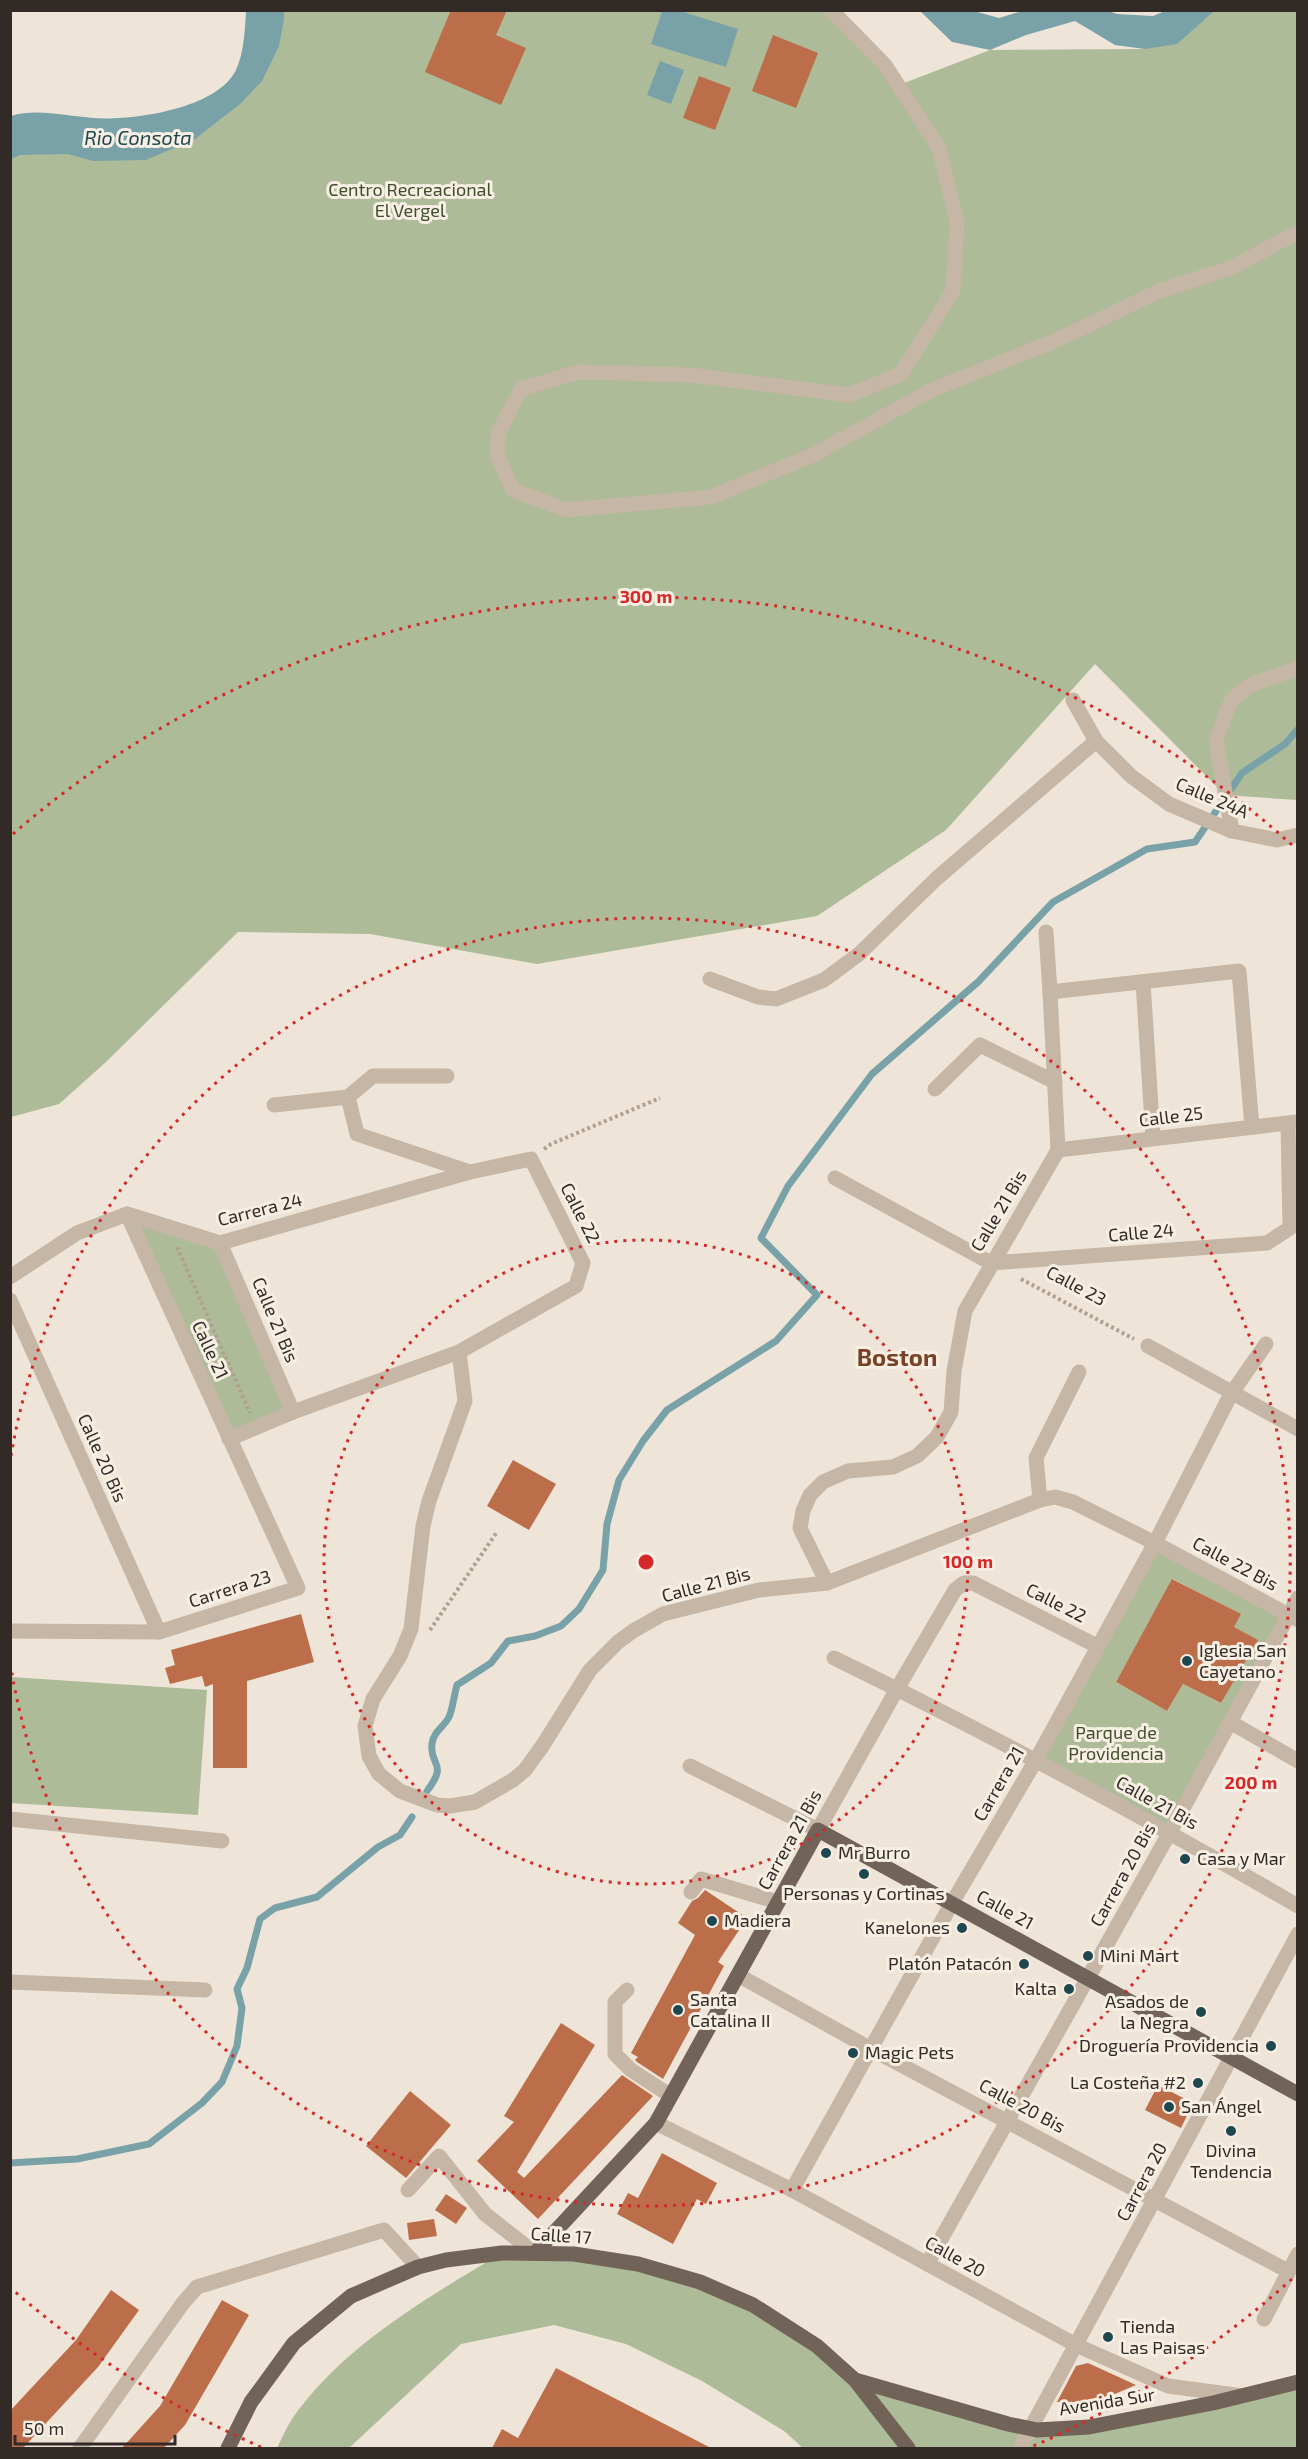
<svg xmlns="http://www.w3.org/2000/svg" width="1308" height="2459" font-family="'Exo 2',sans-serif">
<rect width="100%" height="100%" fill="#eee5d8"/>
<g fill="#adbb99" fill-rule="evenodd">
<path d="M 284,11 L 831,11 L 899,85 L 990,50 L 1145,49 L 1206,11 L 1297,11 L 1297,800 L 1225,795 L 1095,664 L 946,830 L 817,916 L 537,964 L 370,934 L 238,932 L 105,1063 L 59,1104 L 11,1117 L 11,155 L 177,146 L 284,19 Z"/>
<path d="M 127,1214 L 220,1243 L 293,1412 L 229,1439 Z"/>
<path d="M 1155,1543 L 1289,1615 L 1170,1832 L 1036,1760 ZM 1173,1579 L 1240,1614 L 1234,1627 L 1257,1640 L 1221,1703 L 1183,1684 L 1167,1711 L 1116,1682 Z"/>
<path d="M 11,1677 L 207,1690 L 198,1815 L 11,1803 Z"/>
<path d="M 502,2253 L 638,2264 L 753,2305 L 855,2380 L 1061,2430 L 1297,2382 L 1297,2448 L 803,2448 L 784,2431 L 702,2381 L 626,2344 L 554,2325 L 461,2344 L 349,2448 L 277,2448 C 282,2438 287,2426 294,2416 C 346,2344 427,2298 502,2253 Z"/>
</g>
<g fill="#79a2a8">
<path d="M 246,11 L 284,11 L 284,19 L 279,46 L 262,81 L 240,104 L 195,139 L 146,160 L 93,161 L 68,154 L 20,155 L 11,159 L 11,116 C 36,108 67,116 93,118 C 132,121 217,109 236,70 C 244,53 245,29 246,11 Z"/>
<path d="M 662,11 L 680,11 L 738,29 L 726,67 L 651,44 Z"/>
<path d="M 1022,11 L 1106,10 L 1117,14 L 1153,16 L 1165,11 L 1214,11 L 1177,44 L 1145,49 L 1115,45 L 1075,21 L 1026,35 L 990,50 L 952,42 L 920,11 L 974,11 L 999,18 Z"/>
<path d="M 660,61 L 684,70 L 671,104 L 647,95 Z"/>
</g>
<g fill="none" stroke-linecap="round" stroke-linejoin="round">
<g stroke="#79a2a8" stroke-width="7">
<path d="M 427,1791 C 449,1762 429,1766 432,1744 C 433,1732 444,1727 449,1717 C 453,1708 454,1695 457,1685 L 491,1663 L 508,1641 L 535,1636 L 561,1626 L 579,1609 L 603,1570 L 607,1524 L 619,1480 L 643,1441 L 667,1410 L 776,1341 L 817,1295 L 761,1238 L 788,1186 L 872,1074 L 978,982 L 1053,902 L 1147,849 L 1195,842 L 1242,773 L 1285,744 L 1298,729"/>
<path d="M 10,2163 L 77,2159 L 149,2144 L 202,2103 L 222,2082 L 237,2046 L 242,2008 L 237,1989 L 247,1968 L 260,1919 L 275,1908 L 317,1897 L 378,1847 L 400,1835 L 412,1817"/>
</g>
</g>
<g fill="#bb6e49">
<path d="M 451,10 L 507,10 L 496,35 L 526,48 L 501,105 L 425,72 Z"/>
<path d="M 773,35 L 818,53 L 796,108 L 752,91 Z"/>
<path d="M 699,76 L 731,88 L 715,130 L 683,118 Z"/>
<path d="M 513,1460 L 556,1484 L 529,1530 L 487,1506 Z"/>
<path d="M 1172,1579 L 1241,1614 L 1234,1627 L 1258,1640 L 1221,1703 L 1183,1684 L 1167,1711 L 1116,1682 Z"/>
<path d="M 301,1614 L 314,1662 L 247,1681 L 247,1768 L 213,1768 L 213,1684 L 205,1687 L 202,1676 L 170,1684 L 165,1668 L 175,1665 L 171,1650 Z"/>
<path d="M 705,1890 L 747,1918 L 718,1962 L 724,1966 L 663,2079 L 637,2062 L 635,2060 L 638,2057 L 631,2053 L 695,1935 L 678,1923 L 692,1901 L 698,1898 Z"/>
<path d="M 561,2023 L 595,2045 L 517,2172 L 524,2178 L 622,2075 L 653,2096 L 538,2219 L 477,2161 L 514,2122 L 504,2116 Z"/>
<path d="M 1158,2085 L 1193,2103 L 1181,2128 L 1145,2110 Z"/>
<path d="M 410,2091 L 451,2125 L 406,2178 L 366,2146 Z"/>
<path d="M 662,2153 L 717,2183 L 706,2204 L 697,2199 L 673,2244 L 617,2214 L 628,2193 L 638,2198 Z"/>
<path d="M 446,2194 L 467,2208 L 456,2224 L 435,2210 Z"/>
<path d="M 434,2219 L 437,2236 L 409,2240 L 407,2223 Z"/>
<path d="M 111,2290 L 139,2310 L 98,2367 L 23,2448 L 10,2448 L 10,2411 L 76,2340 Z"/>
<path d="M 222,2300 L 249,2315 L 185,2425 L 164,2448 L 122,2448 L 160,2406 Z"/>
<path d="M 1088,2363 L 1136,2385 L 1096,2402 L 1057,2402 L 1076,2366 Z"/>
<path d="M 556,2368 L 711,2448 L 492,2448 L 502,2429 L 518,2438 Z"/>
</g>
<g fill="none" stroke-linecap="round" stroke-linejoin="round">
<g stroke="#b0a090" stroke-width="4" stroke-dasharray="3 3" stroke-linecap="butt">
<path d="M 544,1149 L 551,1144 L 660,1098"/>
<path d="M 177,1247 L 250,1413"/>
<path d="M 1021,1279 L 1134,1339"/>
<path d="M 430,1630 L 497,1532"/>
</g>
<g stroke="#c5b6a5" stroke-width="15">
<path d="M 831,10 L 885,65 L 939,148 L 957,223 L 953,291 L 901,374 L 849,395 L 690,375 L 578,372 L 521,389 L 499,431 L 497,455 L 513,490 L 566,510 L 711,497 L 813,455 L 934,389 L 1057,340 L 1159,291 L 1231,268 L 1298,232"/>
<path d="M 1073,700 L 1096,741 L 1131,776 L 1169,804 L 1232,831 L 1277,840 L 1298,835"/>
<path d="M 1232,831 L 1216,741 L 1226,713 L 1232,699 L 1250,685 L 1298,668"/>
<path d="M 1046,932 L 1050,992 L 1239,971 L 1252,1127"/>
<path d="M 710,979 L 758,997 L 776,999 L 824,980 L 859,954 L 936,879 L 1096,741"/>
<path d="M 1143,982 L 1153,1138"/>
<path d="M 1050,992 L 1058,1150"/>
<path d="M 447,1076 L 373,1076 L 348,1097 L 357,1134 L 470,1172"/>
<path d="M 935,1089 L 980,1045 L 1055,1082"/>
<path d="M 274,1105 L 348,1097"/>
<path d="M 1058,1150 L 1296,1122"/>
<path d="M 835,1178 L 991,1263"/>
<path d="M 220,1243 L 293,1412"/>
<path d="M 991,1263 L 1267,1243 L 1290,1228 L 1288,1124"/>
<path d="M 10,1277 L 77,1233 L 127,1214 L 220,1243 L 470,1172 L 531,1159 L 583,1263 L 576,1286 L 459,1352 L 293,1412 L 229,1439"/>
<path d="M 10,1300 L 159,1632"/>
<path d="M 1148,1346 L 1298,1429"/>
<path d="M 459,1352 L 465,1401 L 429,1501 L 423,1526 L 411,1629 L 400,1656 L 373,1699 L 365,1726 L 369,1756 L 379,1774 L 400,1791 L 437,1805 L 450,1806 L 475,1802 L 513,1780 L 525,1770 L 543,1745 L 590,1670 L 618,1642 L 633,1631 L 663,1614 L 759,1590 L 827,1583 L 800,1528 L 803,1511 L 810,1495 L 823,1482 L 848,1471 L 893,1467 L 917,1456 L 937,1437 L 951,1412 L 954,1371 L 965,1311 L 1058,1150"/>
<path d="M 1040,1500 L 1036,1458 L 1079,1372"/>
<path d="M 827,1583 L 1040,1500 L 1055,1497 L 1073,1502 L 1155,1543 L 1298,1620"/>
<path d="M 10,1631 L 159,1632 L 298,1588 L 127,1214"/>
<path d="M 834,1658 C 992,1735 1146,1818 1298,1906"/>
<path d="M 1230,1722 L 1298,1761"/>
<path d="M 690,1766 L 818,1830 L 897,1689 L 955,1590 L 964,1583 L 973,1583 L 1097,1646"/>
<path d="M 10,1819 L 222,1841"/>
<path d="M 691,1892 L 701,1879 L 778,1902"/>
<path d="M 738,1975 L 871,2049 L 1288,2271"/>
<path d="M 10,1982 L 205,1990"/>
<path d="M 627,1990 L 615,2002 L 615,2054 L 631,2070 L 671,2096"/>
<path d="M 656,2123 L 792,2190 L 1076,2345 L 1168,2386 L 1243,2396"/>
<path d="M 408,2190 L 439,2156 L 485,2214 L 535,2253"/>
<path d="M 792,2190 L 952,1903 L 1036,1760 L 1155,1543 L 1231,1394 L 1266,1344"/>
<path d="M 927,2264 L 1170,1832 L 1298,1598"/>
<path d="M 1264,2319 L 1298,2254"/>
<path d="M 80,2448 L 183,2303 L 197,2287 L 384,2230 L 418,2267"/>
<path d="M 1020,2448 L 1298,1934"/>
</g>
<g stroke="#726358" stroke-width="15">
<path d="M 535,2253 L 656,2123 L 818,1830 L 1298,2094"/>
<path d="M 855,2380 L 1008,2424 L 1037,2430 L 1089,2427 L 1213,2403 L 1298,2382"/>
<path d="M 228,2448 L 251,2402 L 294,2343 L 351,2296 L 418,2267 L 446,2260 L 502,2253 L 574,2254 L 638,2264 L 700,2282 L 753,2305 L 817,2346 L 855,2380 L 908,2448"/>
</g>
</g>
<g fill="none" stroke="#d62828" stroke-width="3" stroke-dasharray="3 6">
<circle cx="646" cy="1562" r="322"/>
<path d="M11 1456A644 644 0 1 1 11 1668"/>
<path d="M1292 2279A965 965 0 0 1 1031 2447M261 2447A965 965 0 0 1 13 2290M13 834A965 965 0 0 1 1292 845"/>
</g>
<g fill="#1f474f" stroke="#f7efe3" stroke-width="2">
<circle cx="1187" cy="1661" r="6"/>
<circle cx="826" cy="1853" r="6"/>
<circle cx="1185" cy="1859" r="6"/>
<circle cx="864" cy="1874" r="6"/>
<circle cx="712" cy="1921" r="6"/>
<circle cx="962" cy="1928" r="6"/>
<circle cx="1088" cy="1956" r="6"/>
<circle cx="1024" cy="1964" r="6"/>
<circle cx="1069" cy="1989" r="6"/>
<circle cx="678" cy="2010" r="6"/>
<circle cx="1201" cy="2012" r="6"/>
<circle cx="1271" cy="2046" r="6"/>
<circle cx="853" cy="2053" r="6"/>
<circle cx="1198" cy="2083" r="6"/>
<circle cx="1169" cy="2107" r="6"/>
<circle cx="1231" cy="2131" r="6"/>
<circle cx="1108" cy="2337" r="6"/>
</g>
<g text-anchor="middle" stroke-width="6" stroke-linejoin="round" paint-order="stroke">
<g font-size="18" fill="#3e4d2c" stroke="#f7efe3">
<text x="410" y="196">Centro Recreacional<tspan x="410" dy="21">El Vergel</tspan></text>
<text x="1116" y="1739">Parque de<tspan x="1116" dy="21">Providencia</tspan></text>
</g>
<g font-size="18" fill="#312a26" stroke="#f7efe3">
<text transform="translate(1212 798) rotate(23)" y="6">Calle 24A</text>
<text transform="translate(1171 1117) rotate(-7)" y="6">Calle 25</text>
<text transform="translate(260 1210) rotate(-14)" y="6">Carrera 24</text>
<text transform="translate(999 1211) rotate(-59)" y="6">Calle 21 Bis</text>
<text transform="translate(580 1213) rotate(63)" y="6">Calle 22</text>
<text transform="translate(1141 1233) rotate(-5)" y="6">Calle 24</text>
<text transform="translate(1076 1286) rotate(28)" y="6">Calle 23</text>
<text transform="translate(275 1320) rotate(67)" y="6">Calle 21 Bis</text>
<text transform="translate(210 1350) rotate(65)" y="6">Calle 21</text>
<text transform="translate(102 1458) rotate(66)" y="6">Calle 20 Bis</text>
<text transform="translate(1235 1564) rotate(28)" y="6">Calle 22 Bis</text>
<text transform="translate(706 1585) rotate(-15)" y="6">Calle 21 Bis</text>
<text transform="translate(230 1589) rotate(-18)" y="6">Carrera 23</text>
<text transform="translate(1056 1603) rotate(27)" y="6">Calle 22</text>
<text transform="translate(999 1784) rotate(-60)" y="6">Carrera 21</text>
<text transform="translate(1157 1803) rotate(29)" y="6">Calle 21 Bis</text>
<text transform="translate(790 1840) rotate(-61)" y="6">Carrera 21 Bis</text>
<text transform="translate(1123 1875) rotate(-61)" y="6">Carrera 20 Bis</text>
<text transform="translate(1005 1910) rotate(29)" y="6">Calle 21</text>
<text transform="translate(1022 2106) rotate(28)" y="6">Calle 20 Bis</text>
<text transform="translate(1142 2182) rotate(-62)" y="6">Carrera 20</text>
<text transform="translate(561 2236) rotate(4)" y="6">Calle 17</text>
<text transform="translate(955 2257) rotate(29)" y="6">Calle 20</text>
<text transform="translate(1107 2402) rotate(-9)" y="6">Avenida Sur</text>
</g>
<g font-size="18" fill="#312a26" stroke="#f7efe3" text-anchor="start">
<text x="1199" y="1657">Iglesia San<tspan x="1199" dy="21">Cayetano</tspan></text>
<text x="838" y="1859">Mr Burro</text>
<text x="1197" y="1865">Casa y Mar</text>
<text x="864" y="1900" text-anchor="middle">Personas y Cortinas</text>
<text x="724" y="1927">Madiera</text>
<text x="950" y="1934" text-anchor="end">Kanelones</text>
<text x="1100" y="1962">Mini Mart</text>
<text x="1012" y="1970" text-anchor="end">Platón Patacón</text>
<text x="1057" y="1995" text-anchor="end">Kalta</text>
<text x="690" y="2006">Santa<tspan x="690" dy="21">Catalina II</tspan></text>
<text x="1189" y="2008" text-anchor="end">Asados de<tspan x="1189" dy="21">la Negra</tspan></text>
<text x="1259" y="2052" text-anchor="end">Droguería Providencia</text>
<text x="865" y="2059">Magic Pets</text>
<text x="1186" y="2089" text-anchor="end">La Costeña #2</text>
<text x="1181" y="2113">San Ángel</text>
<text x="1231" y="2157" text-anchor="middle">Divina<tspan x="1231" dy="21">Tendencia</tspan></text>
<text x="1120" y="2333">Tienda<tspan x="1120" dy="21">Las Paisas</tspan></text>
</g>
<g font-size="20" font-style="italic" fill="#1f474f" stroke="#f7efe3">
<text x="138" y="145">Rio Consota</text>
</g>
<g font-size="24" font-weight="bold" fill="#794126" stroke="#f7efe3">
<text x="897" y="1366">Boston</text>
</g>
</g>
<circle cx="646" cy="1562" r="9" fill="#d62828" stroke="#f7efe3" stroke-width="3"/>
<g font-size="18" text-anchor="middle" font-weight="bold" fill="#d62828" stroke="#f7efe3" stroke-width="6" stroke-linejoin="round" paint-order="stroke">
<text x="646" y="603">300 m</text>
<text x="968" y="1568">100 m</text>
<text x="1251" y="1789">200 m</text>
</g>
<rect width="1308" height="2459" fill="none" stroke="#312a26" stroke-width="24"/>
<path d="M15 2435v9h160v-9" fill="none" stroke="#312a26" stroke-width="3"/>
<text x="24" y="2435" font-size="18" fill="#312a26" stroke="#f7efe3" stroke-width="4.5" paint-order="stroke">50 m</text>
</svg>
